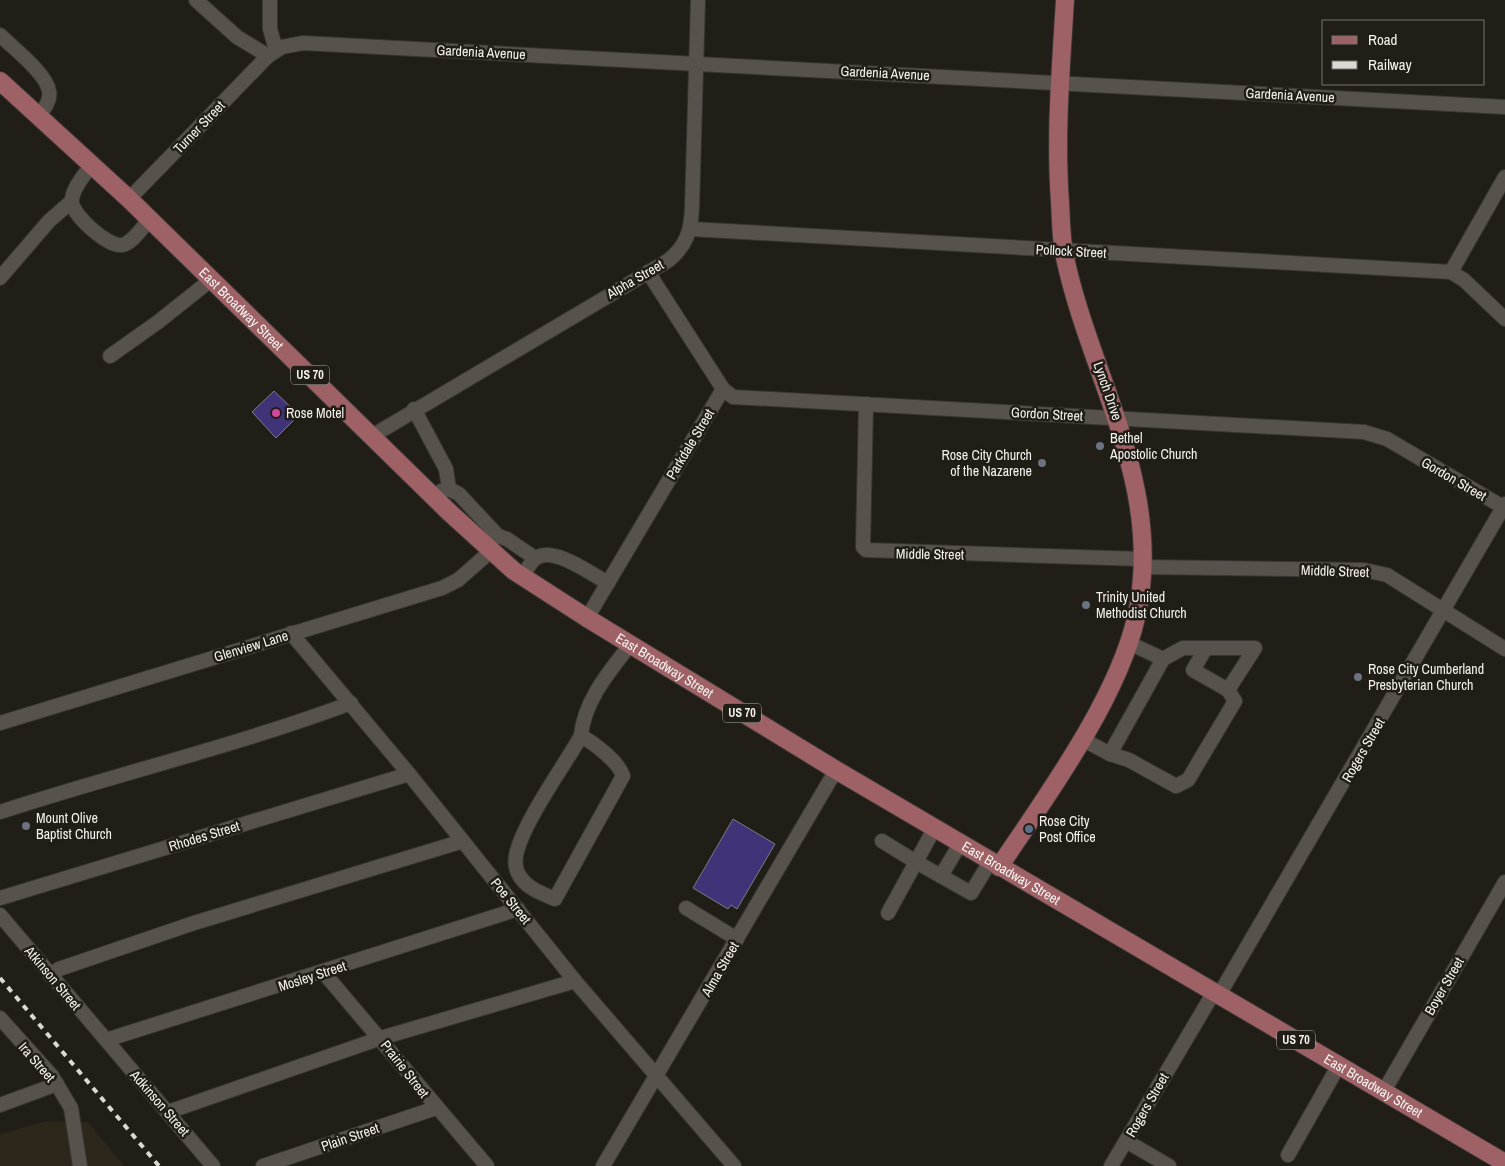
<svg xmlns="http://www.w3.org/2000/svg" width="1505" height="1166" font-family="'Archivo Narrow',sans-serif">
<rect width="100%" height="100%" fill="#211d17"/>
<path fill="#2d261b" d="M 46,1121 L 88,1122 L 124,1166 L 0,1166 L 0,1134 Z"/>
<g fill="#413378" stroke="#7d7c84">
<path d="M 274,391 L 299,415 L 276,438 L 252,412 Z"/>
<path d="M 733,819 L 775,844 L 737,909 L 731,905 L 728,909 L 693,888 Z"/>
</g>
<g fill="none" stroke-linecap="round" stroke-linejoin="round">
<defs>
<g id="minor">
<path d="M 196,0 L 237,37 L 268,56"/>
<path d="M 270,0 L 270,29 L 276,50"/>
<path d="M 0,35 C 13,48 46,73 49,91 C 51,101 44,109 38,116"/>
<path d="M 91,165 C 85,175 71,189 72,202 C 73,216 108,247 122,245 C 133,243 143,226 150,219"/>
<path d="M 129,199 L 268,56 L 282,47 L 303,43 L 1505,107"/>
<path d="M 691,229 L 1451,272 L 1464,280 L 1505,319"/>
<path d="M 1451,272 L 1505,177"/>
<path d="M 0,278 L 49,221 L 72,201"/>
<path d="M 110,356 L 158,322 L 212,279"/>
<path d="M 723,389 L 733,397 L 1364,432 L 1387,439 L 1503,507"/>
<path d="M 866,404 L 863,547 L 866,550 L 1142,559"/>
<path d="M 414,409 L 446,469 L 449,489"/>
<path d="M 372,436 L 669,260 C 687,245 691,230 692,208 L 698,0"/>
<path d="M 441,491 L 449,489 L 459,494 L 498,536"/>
<path d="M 491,539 L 498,536 L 507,539 L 535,558"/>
<path d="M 1142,567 L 1364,570 L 1387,575 L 1505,649"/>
<path d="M 522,577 C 526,571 531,561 536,558 C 554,546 591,574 608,583"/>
<path d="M 587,618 L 723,389 L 648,272"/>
<path d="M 291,633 L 409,774 L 575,981 L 734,1166"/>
<path d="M 1129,643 L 1163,659"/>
<path d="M 0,723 L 442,588 L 458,580 L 491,551"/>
<path d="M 581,736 C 594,743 619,762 623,776 L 555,899 C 541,893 525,888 518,873 C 515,867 515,858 517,851 C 525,820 564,766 581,736 Z"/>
<path d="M 581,736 C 584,701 609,672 630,645"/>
<path d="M 1082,739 L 1110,754 L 1129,760 L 1176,786 L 1188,780 L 1235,701 L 1228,690"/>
<path d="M 1110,754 L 1163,659 L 1183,648 L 1255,648 L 1228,690 L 1193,670 L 1206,648"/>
<path d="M 0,812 C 116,774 236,746 351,703"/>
<path d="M 934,829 L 916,862 L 971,893 L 990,862"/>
<path d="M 882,841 L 916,862 L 888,913"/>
<path d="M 941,876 L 960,844"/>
<path d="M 0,898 L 409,774"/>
<path d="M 686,908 L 737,939"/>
<path d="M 0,915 L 213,1166"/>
<path d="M 324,973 L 487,1166"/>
<path d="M 50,975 L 59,969 L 194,923 L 463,841"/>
<path d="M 1219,995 L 1505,504"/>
<path d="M 0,1018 L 52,1076 L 71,1108 L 80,1166"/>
<path d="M 106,1040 L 518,909"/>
<path d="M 1384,1091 L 1505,882"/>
<path d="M 0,1105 L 57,1084"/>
<path d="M 168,1112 L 381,1038 L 575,981"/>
<path d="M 1126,1141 L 1169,1166"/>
<path d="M 1288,1155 L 1339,1065"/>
<path d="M 263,1166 L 436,1108"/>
<path d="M 603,1166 L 836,770"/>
<path d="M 1111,1166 L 1214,992"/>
</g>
<g id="major">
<path id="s1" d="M 0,81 L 129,199 L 448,511 L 514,571 L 587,618 L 836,770 L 1505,1163"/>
<path d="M 999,867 C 1046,797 1117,700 1136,618 C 1166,486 1089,376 1064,253 C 1061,236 1061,219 1060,202 C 1055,135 1061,67 1065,0"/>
</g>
</defs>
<use href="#minor" stroke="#393633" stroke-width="16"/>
<use href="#major" stroke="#393633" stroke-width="20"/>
<use href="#minor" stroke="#57534c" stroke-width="14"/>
<use href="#major" stroke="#9d6166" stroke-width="18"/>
<path stroke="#dcd9d5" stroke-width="4" stroke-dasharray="6 6" stroke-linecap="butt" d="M 0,978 L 159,1166"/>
</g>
<circle fill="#d1479c" stroke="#211d17" stroke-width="2" cx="276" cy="413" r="5"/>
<g fill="#6b7280" stroke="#211d17" stroke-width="2">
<circle cx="1100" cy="446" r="5"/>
<circle cx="1042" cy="463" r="5"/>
<circle cx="1086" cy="605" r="5"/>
<circle cx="1358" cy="677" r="5"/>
<circle cx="26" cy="826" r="5"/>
</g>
<circle fill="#5c6f8a" stroke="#211d17" stroke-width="2" cx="1029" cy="829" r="5"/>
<g text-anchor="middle" stroke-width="5" stroke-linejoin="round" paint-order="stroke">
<g fill="#211d17" stroke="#b5b2ae" stroke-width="1">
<rect x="291" y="365.5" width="38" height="19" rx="4"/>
<rect x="723" y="703.5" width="38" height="19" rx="4"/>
<rect x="1277" y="1030.5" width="38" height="19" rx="4"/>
</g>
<g font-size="12" font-weight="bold" fill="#f5f2ee">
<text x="310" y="379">US 70</text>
<text x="742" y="717">US 70</text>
<text x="1296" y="1044">US 70</text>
</g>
<g font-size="14" fill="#f5f2ee" stroke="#211d17">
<text transform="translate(481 52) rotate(3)" y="5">Gardenia Avenue</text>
<text transform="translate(885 73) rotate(3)" y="5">Gardenia Avenue</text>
<text transform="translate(1290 95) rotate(3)" y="5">Gardenia Avenue</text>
<text transform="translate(199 127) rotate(-46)" y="5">Turner Street</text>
<text transform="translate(1071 251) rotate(3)" y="5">Pollock Street</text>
<text transform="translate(635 279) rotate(-30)" y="5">Alpha Street</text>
<text dy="5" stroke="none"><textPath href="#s1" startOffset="332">East Broadway Street</textPath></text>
<text transform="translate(1108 391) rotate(71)" y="5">Lynch Drive</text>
<text transform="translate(1047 414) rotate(3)" y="5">Gordon Street</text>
<text transform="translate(690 444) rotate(-59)" y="5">Parkdale Street</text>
<text transform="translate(1454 479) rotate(30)" y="5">Gordon Street</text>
<text transform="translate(930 554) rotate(1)" y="5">Middle Street</text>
<text transform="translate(1335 571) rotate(2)" y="5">Middle Street</text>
<text transform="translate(251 646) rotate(-17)" y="5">Glenview Lane</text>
<text dy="5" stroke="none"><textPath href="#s1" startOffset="888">East Broadway Street</textPath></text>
<text transform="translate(1363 750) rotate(-60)" y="5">Rogers Street</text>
<text transform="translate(204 836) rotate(-17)" y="5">Rhodes Street</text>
<text dy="5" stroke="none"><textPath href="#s1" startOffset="1292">East Broadway Street</textPath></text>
<text transform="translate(511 901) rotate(51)" y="5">Poe Street</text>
<text transform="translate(720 969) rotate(-60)" y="5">Alma Street</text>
<text transform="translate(312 976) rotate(-18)" y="5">Mosley Street</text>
<text transform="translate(53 978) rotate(50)" y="5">Atkinson Street</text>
<text transform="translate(1444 986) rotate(-60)" y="5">Boyer Street</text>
<text transform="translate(37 1062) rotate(49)" y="5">Ira Street</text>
<text transform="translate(405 1069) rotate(52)" y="5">Prairie Street</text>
<text dy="5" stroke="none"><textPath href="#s1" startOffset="1712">East Broadway Street</textPath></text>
<text transform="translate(160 1103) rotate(49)" y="5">Adkinson Street</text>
<text transform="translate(1147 1105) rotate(-60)" y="5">Rogers Street</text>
<text transform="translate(350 1137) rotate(-19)" y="5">Plain Street</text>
</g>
<g font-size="14" fill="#f5f2ee" stroke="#211d17" text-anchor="start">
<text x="286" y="418">Rose Motel</text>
<text x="1110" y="443">Bethel<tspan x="1110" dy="16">Apostolic Church</tspan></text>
<text x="1032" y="460" text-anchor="end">Rose City Church<tspan x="1032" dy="16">of the Nazarene</tspan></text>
<text x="1096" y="602">Trinity United<tspan x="1096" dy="16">Methodist Church</tspan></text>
<text x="1368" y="674">Rose City Cumberland<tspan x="1368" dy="16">Presbyterian Church</tspan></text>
<text x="36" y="823">Mount Olive<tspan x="36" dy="16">Baptist Church</tspan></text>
<text x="1039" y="826">Rose City<tspan x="1039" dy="16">Post Office</tspan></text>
</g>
</g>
<rect x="1322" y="20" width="162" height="65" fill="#211d17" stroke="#76726d"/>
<rect x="1332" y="36" width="25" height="8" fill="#9d6166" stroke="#76726d"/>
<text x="1368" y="45" font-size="15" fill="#f5f2ee">Road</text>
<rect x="1332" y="61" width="25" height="8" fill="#dcd9d5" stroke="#76726d"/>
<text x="1368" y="70" font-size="15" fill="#f5f2ee">Railway</text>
</svg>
